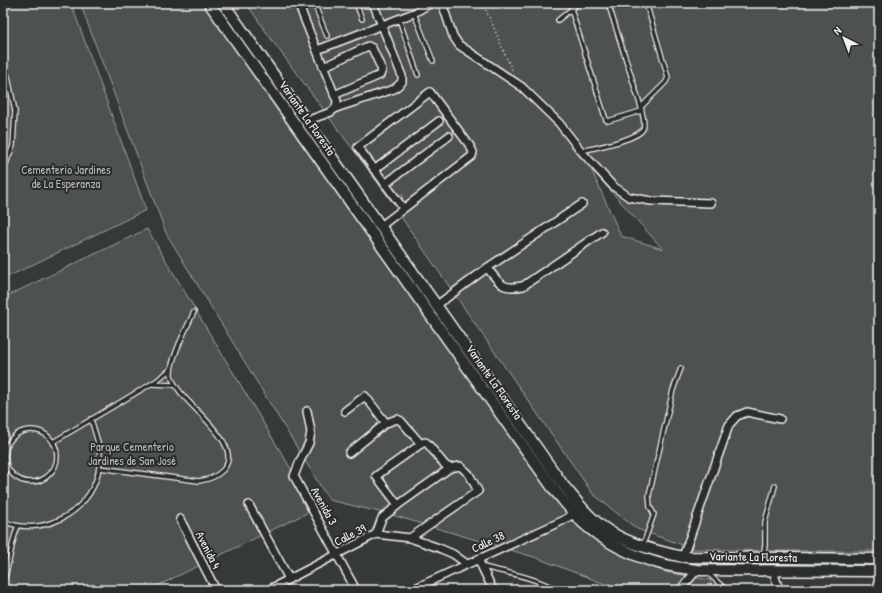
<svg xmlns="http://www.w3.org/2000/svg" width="882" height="593" font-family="'Patrick Hand',sans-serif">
<rect width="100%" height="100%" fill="#363939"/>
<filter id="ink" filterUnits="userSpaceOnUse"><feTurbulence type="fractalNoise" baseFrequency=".025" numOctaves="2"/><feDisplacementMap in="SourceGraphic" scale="8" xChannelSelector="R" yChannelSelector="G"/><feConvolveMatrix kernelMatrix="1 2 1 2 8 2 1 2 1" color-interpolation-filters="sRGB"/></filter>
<g filter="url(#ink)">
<g fill="#4e514f" stroke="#a1a19c" fill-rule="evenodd">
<path d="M 3,3 L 71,3 L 146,210 L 3,279 Z"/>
<path d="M 80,3 L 205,3 L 570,511 L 633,559 L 665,572 L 710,580 L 713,590 L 621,590 L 534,557 L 392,515 L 329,500 L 166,233 Z"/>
<path d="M 246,3 L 879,3 L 879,551 L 775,551 L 694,549 L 637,529 L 593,494 L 401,217 L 403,194 L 392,202 L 274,43 ZM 591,169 L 663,249 L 621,236 Z"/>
<path d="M 147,229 L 315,509 L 149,590 L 3,590 L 3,298 Z"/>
</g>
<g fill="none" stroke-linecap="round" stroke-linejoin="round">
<defs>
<g id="service">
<path d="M 314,3 L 327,36"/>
<path d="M 356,3 L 362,19"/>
<path d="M 608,3 L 641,107"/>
<path d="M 571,9 L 606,120 L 608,121 L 641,111"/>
<path d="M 414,13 L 433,61"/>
<path d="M 399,19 L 418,75"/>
<path d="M 558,20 L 579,3"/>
<path d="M 3,64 L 8,77 L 15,111 L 13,146 L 3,171"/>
<path d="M 581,151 C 594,148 637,140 643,129 C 646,124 642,114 641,107 L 666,82 L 668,77 L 646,3"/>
<path d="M 152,384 L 175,385"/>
<circle cx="31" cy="456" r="26"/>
<path d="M 53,442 L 156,381 L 171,369"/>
<path d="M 99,468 L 199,481 C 208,480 216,477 223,470 C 248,442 176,402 171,375 C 169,361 188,325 194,312"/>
<path d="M 3,521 C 40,538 89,514 98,473 C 103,451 97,440 91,419"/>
<path d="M 643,545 L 654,514 L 650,507 L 649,495 L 673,390 L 681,368"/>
<path d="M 763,557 L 765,545 L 765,522 L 775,486"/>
<path d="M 483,567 C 508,573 534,577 557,590"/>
<path d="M 707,572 L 726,590"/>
<path d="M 3,581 C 11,563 10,544 18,526"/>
<path d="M 609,587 L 612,590"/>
</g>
<g id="minor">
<path d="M 298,3 L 337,101 L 336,108"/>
<path d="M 442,3 L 453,36 L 459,45 L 522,87 L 559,123 L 581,151 L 613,186 L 629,197 L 651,201 L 711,203"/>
<path d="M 317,50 L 414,13 L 431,3"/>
<path d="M 323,67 L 368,46 L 372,48 L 382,70 L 380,75 L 334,95"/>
<path d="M 306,121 L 331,112 L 336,108 L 394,89 L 402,82 L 402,76 L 373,3"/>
<path d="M 374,170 L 439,121"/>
<path d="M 385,184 L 449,136"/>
<path d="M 381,226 L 472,156 L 473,152 L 470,146 L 430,92 L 358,147 L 403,208"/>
<path d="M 487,268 C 501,284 501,290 523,286 L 602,232"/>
<path d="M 437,305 L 487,268 L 582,204"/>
<path d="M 307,411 L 311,432 L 309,443 L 300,461 L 294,476 L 356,590"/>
<path d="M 345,411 L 365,396 L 386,423 L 397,419 L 401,421 L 421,444 L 425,442 L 427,443 L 445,465 L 450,468 L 460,466 L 469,474 L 478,491 L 410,538"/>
<path d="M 349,453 L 386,423"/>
<path d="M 249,505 L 289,579"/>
<path d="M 398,505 L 376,476 L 421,444"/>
<path d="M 180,519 L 216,590"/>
<path d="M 376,534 L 382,518 L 398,505 L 450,468"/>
<path d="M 683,557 L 729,425 L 737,416 L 747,412 L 780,419"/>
<path d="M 478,559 L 493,590"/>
<path d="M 773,570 L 779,590"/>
<path d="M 268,590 L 376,534 L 410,538 L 439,548 L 453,554 L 467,564"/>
<path d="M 411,590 L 562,521 L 574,514"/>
<path d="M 680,590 L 697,570"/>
</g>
<g id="secondary">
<path d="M 209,3 L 555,491 C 564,501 573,513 583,523 C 603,541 632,556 658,563 C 671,567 684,568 697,570 L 879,571"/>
<path d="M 223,3 L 563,485 C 572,495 581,508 591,517 C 615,541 651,550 683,557 L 879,559"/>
</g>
</defs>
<use href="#service" stroke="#f4f1e8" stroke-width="6"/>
<use href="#minor" stroke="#f4f1e8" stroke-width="10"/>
<use href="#secondary" stroke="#f4f1e8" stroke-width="13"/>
<path stroke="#f4f1e8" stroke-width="1.5" stroke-dasharray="1 3" stroke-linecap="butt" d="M 482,3 C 494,25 502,49 513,72"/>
<use href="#service" stroke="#2a2d2e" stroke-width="3.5"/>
<use href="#minor" stroke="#2a2d2e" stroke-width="7"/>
<use href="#secondary" stroke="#2a2d2e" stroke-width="10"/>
</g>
</g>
<g text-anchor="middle" stroke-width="4" stroke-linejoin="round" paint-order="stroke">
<g font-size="12" fill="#f4f1e8" stroke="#2a2d2e">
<text transform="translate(307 118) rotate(55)" y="4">Variante La Floresta</text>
<text transform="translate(494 382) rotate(55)" y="4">Variante La Floresta</text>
<text transform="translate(324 506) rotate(61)" y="4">Avenida 3</text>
<text transform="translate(350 535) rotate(-27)" y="4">Calle 39</text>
<text transform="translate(488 542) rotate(-25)" y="4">Calle 38</text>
<text transform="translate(208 550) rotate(63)" y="4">Avenida 4</text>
<text transform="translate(753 557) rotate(1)" y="4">Variante La Floresta</text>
</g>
<g font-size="12" fill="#bab9b2" stroke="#2a2d2e">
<text x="66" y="174">Cementerio Jardines<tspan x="66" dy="14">de La Esperanza</tspan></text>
<text x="132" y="451">Parque Cementerio<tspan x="132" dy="14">Jardines de San José</tspan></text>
</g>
</g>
<rect width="882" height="593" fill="none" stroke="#2a2d2e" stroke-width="16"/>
<rect x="8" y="8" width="866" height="577" fill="none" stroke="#f4f1e8" stroke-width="1.5" filter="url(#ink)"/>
<g transform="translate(844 38) rotate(318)" stroke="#2a2d2e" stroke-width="3" paint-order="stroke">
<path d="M0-3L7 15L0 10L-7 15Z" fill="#f4f1e8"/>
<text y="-6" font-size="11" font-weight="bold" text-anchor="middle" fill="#f4f1e8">N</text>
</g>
</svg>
